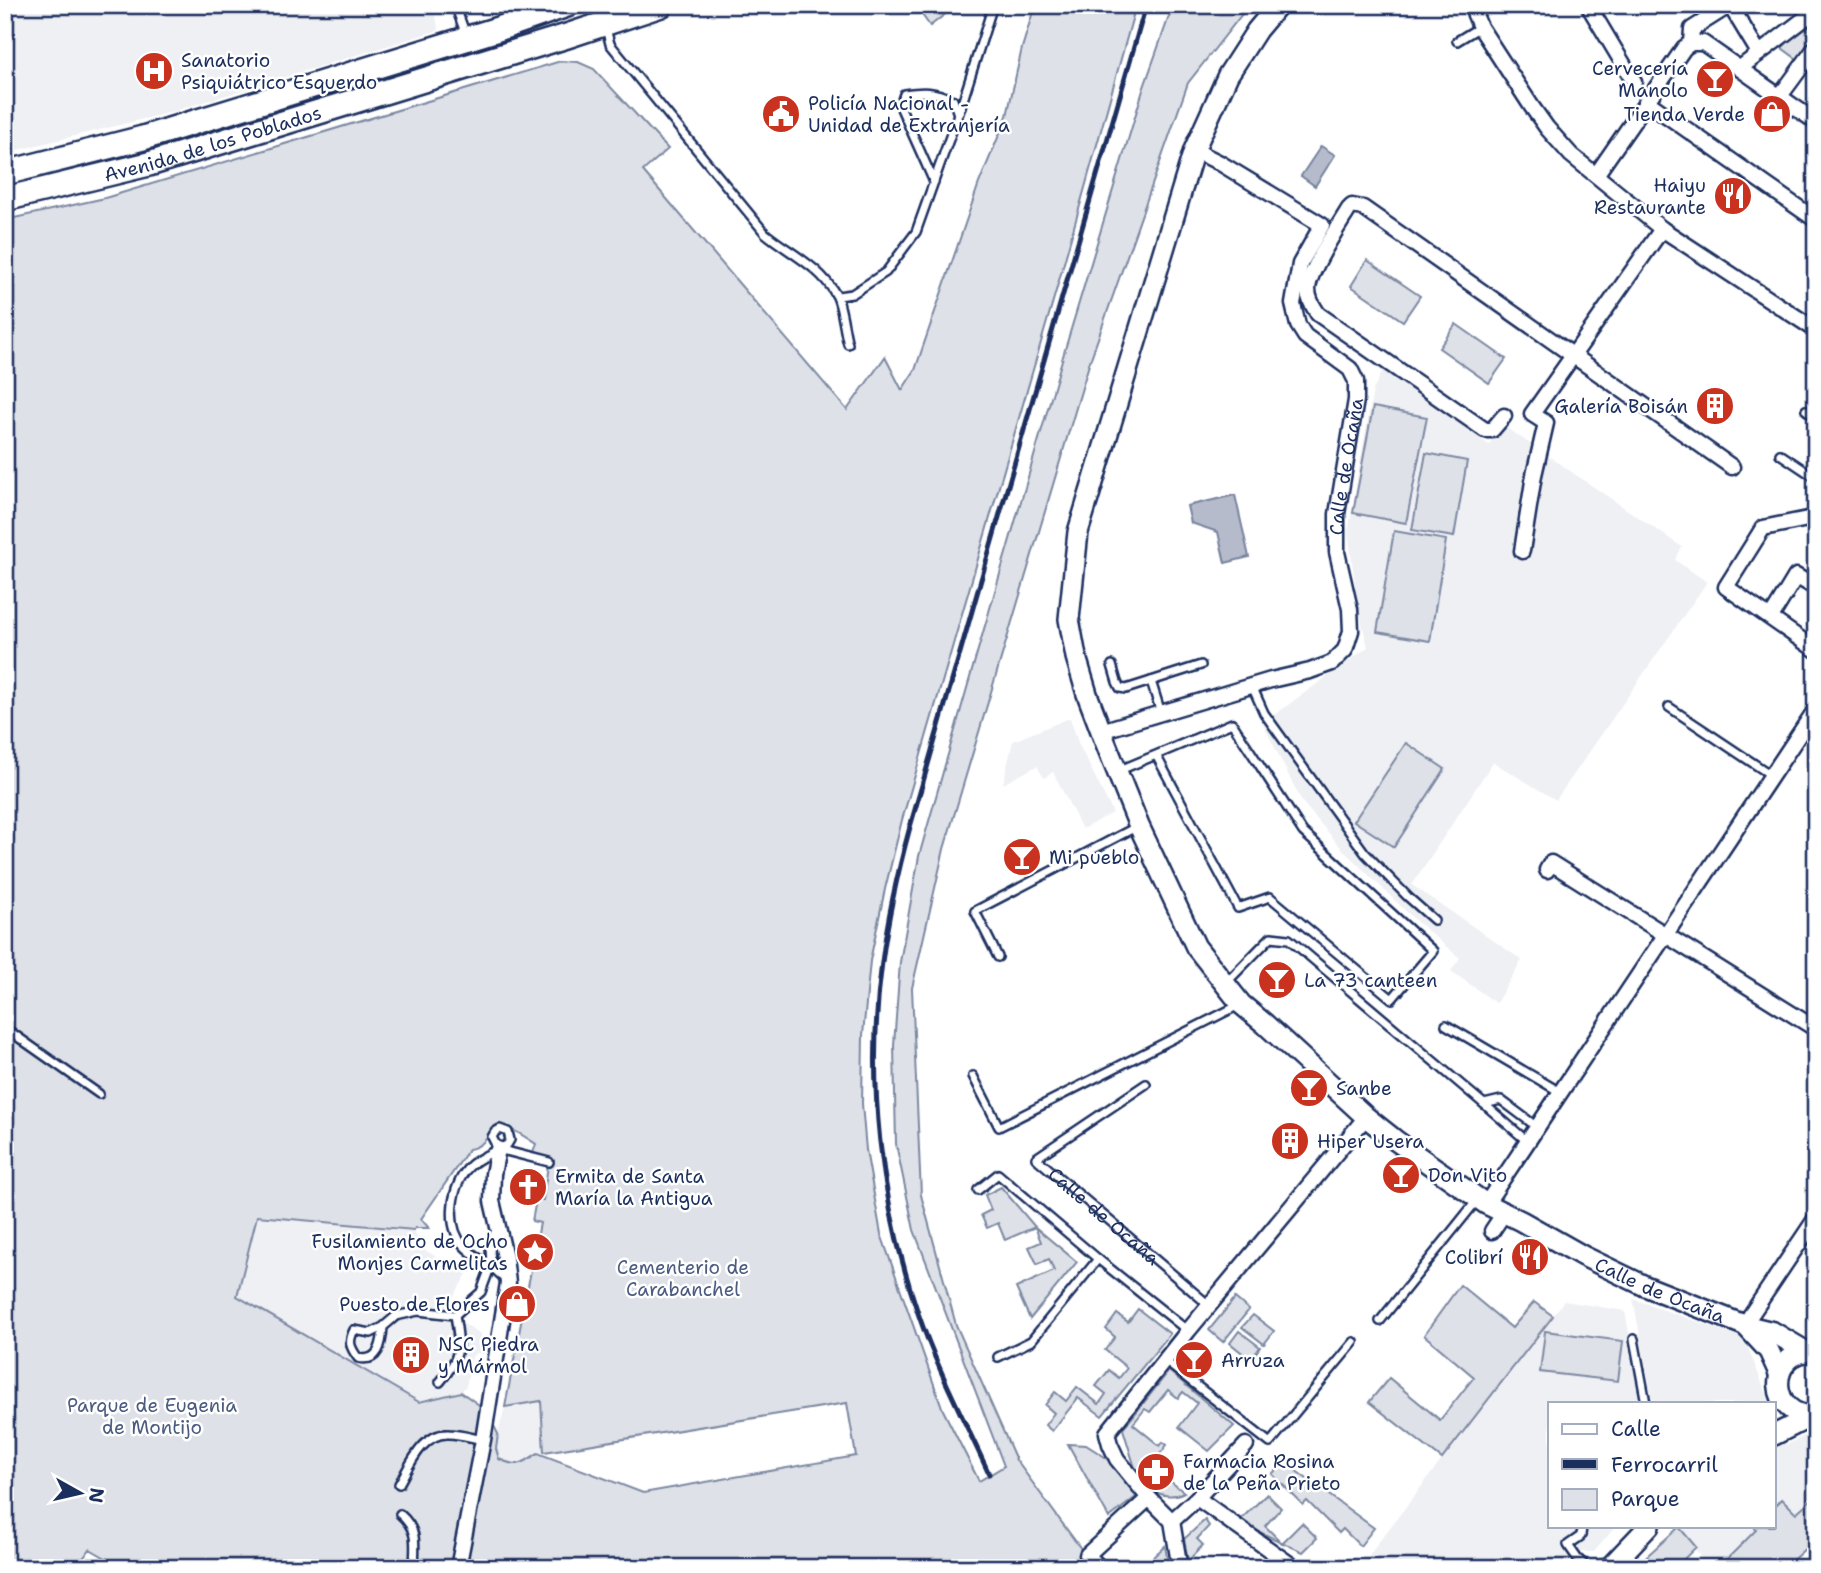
<svg xmlns="http://www.w3.org/2000/svg" width="1821" height="1573" font-family="'Shantell Sans',sans-serif">
<rect width="100%" height="100%" fill="#fff"/>
<filter id="ink" filterUnits="userSpaceOnUse"><feTurbulence type="fractalNoise" baseFrequency=".0143" numOctaves="2"/><feDisplacementMap in="SourceGraphic" scale="14" xChannelSelector="R" yChannelSelector="G"/><feConvolveMatrix kernelMatrix="1 2 1 2 8 2 1 2 1" color-interpolation-filters="sRGB"/></filter>
<g filter="url(#ink)">
<g fill="#eff0f4">
<path d="M 5,5 L 462,5 L 435,14 L 439,30 L 168,113 L 5,153 Z"/>
<path d="M 1383,370 L 1489,445 L 1501,424 L 1682,547 L 1675,560 L 1707,582 L 1556,800 L 1493,762 L 1412,885 L 1522,960 L 1496,1003 L 1451,971 L 1460,958 L 1416,921 L 1344,851 L 1302,802 L 1262,722 L 1274,715 L 1368,647 L 1359,612 L 1348,532 L 1373,390 Z"/>
<path d="M 1070,718 L 1079,745 L 1113,813 L 1082,829 L 1053,772 L 1044,778 L 1037,766 L 1003,784 L 1013,741 Z"/>
<path d="M 257,1217 L 414,1230 L 421,1248 L 467,1274 L 449,1304 L 448,1318 L 470,1327 L 480,1334 L 485,1344 L 484,1354 L 476,1353 L 472,1357 L 466,1386 L 461,1392 L 419,1403 L 237,1296 Z"/>
<path d="M 1633,1299 L 1744,1338 L 1770,1403 L 1653,1403 Z"/>
<path d="M 1564,1301 L 1625,1311 L 1642,1403 L 1550,1403 L 1550,1526 L 1616,1526 L 1594,1552 L 1582,1552 L 1572,1565 L 1572,1568 L 1361,1568 L 1378,1543 Z"/>
<path d="M 542,1401 L 544,1452 L 538,1453 L 518,1465 L 510,1464 L 499,1459 L 496,1449 L 498,1434 L 505,1407 Z"/>
<path d="M 1774,1413 L 1786,1445 L 1816,1430 L 1816,1530 L 1758,1568 L 1708,1568 L 1679,1526 L 1774,1526 Z"/>
</g>
<g fill="#dee1e7" stroke="#7c88a2" stroke-width="2" fill-rule="evenodd">
<path d="M 915,5 L 957,5 L 930,26 Z"/>
<path d="M 1035,5 L 1136,5 L 1060,277 L 902,820 L 885,889 L 870,961 L 863,1035 L 862,1104 L 866,1150 L 881,1234 L 943,1410 L 979,1481 L 1004,1466 L 914,1230 L 896,1144 L 894,1045 L 900,962 L 919,856 L 971,674 L 1066,346 L 1143,90 L 1173,5 L 1249,5 L 1188,83 L 1090,361 L 944,849 L 912,988 L 921,1195 L 956,1325 L 1016,1460 L 1095,1568 L 123,1568 L 90,1549 L 76,1568 L 5,1568 L 5,220 L 105,198 L 561,61 L 578,62 L 594,69 L 668,149 L 643,171 L 847,410 L 885,357 L 902,390 L 915,370 L 979,183 L 1007,116 L 1022,48 ZM 496,1127 C 510,1126 524,1136 536,1144 L 533,1153 L 549,1158 L 543,1200 L 536,1200 L 532,1221 L 540,1223 L 505,1407 L 541,1401 L 544,1452 L 847,1403 L 856,1456 L 643,1493 L 538,1453 C 522,1464 518,1468 499,1459 L 496,1449 L 498,1434 L 486,1410 L 461,1392 L 419,1402 L 237,1296 L 257,1216 L 414,1230 L 415,1228 L 429,1228 L 421,1219 L 469,1149 C 482,1147 488,1137 496,1127 Z"/>
<path d="M 1802,25 L 1816,35 L 1816,40 L 1801,62 L 1782,48 Z"/>
<path d="M 1367,260 L 1420,296 L 1403,321 L 1351,286 Z"/>
<path d="M 1456,324 L 1506,359 L 1489,383 L 1439,348 Z"/>
<path d="M 1373,407 L 1427,417 L 1406,523 L 1353,513 Z"/>
<path d="M 1426,453 L 1467,461 L 1454,537 L 1412,530 Z"/>
<path d="M 1394,531 L 1446,540 L 1430,641 L 1377,632 Z"/>
<path d="M 1406,743 L 1445,769 L 1394,847 L 1354,821 Z"/>
<path d="M 1001,1187 L 1035,1227 L 1077,1262 L 1030,1319 L 1016,1288 L 1054,1271 L 1049,1259 L 1037,1264 L 1029,1247 L 1041,1242 L 1035,1227 L 1005,1240 L 998,1223 L 987,1228 L 981,1215 L 991,1210 L 985,1195 Z"/>
<path d="M 1460,1285 L 1512,1328 L 1534,1302 L 1553,1316 L 1442,1459 L 1369,1402 L 1389,1378 L 1440,1420 L 1474,1377 L 1424,1335 Z"/>
<path d="M 1235,1298 L 1249,1310 L 1223,1342 L 1209,1330 Z"/>
<path d="M 1138,1309 L 1170,1334 L 1102,1416 L 1078,1398 L 1052,1431 L 1045,1425 L 1054,1413 L 1045,1405 L 1055,1392 L 1066,1401 L 1077,1387 L 1099,1404 L 1106,1394 L 1096,1386 L 1109,1370 L 1119,1378 L 1127,1368 L 1105,1350 L 1115,1337 L 1106,1329 L 1117,1314 L 1128,1322 Z"/>
<path d="M 1253,1315 L 1274,1331 L 1264,1344 L 1242,1327 Z"/>
<path d="M 1239,1331 L 1260,1347 L 1251,1360 L 1230,1343 Z"/>
<path d="M 1545,1331 L 1623,1341 L 1618,1381 L 1540,1372 Z"/>
<path d="M 1169,1371 L 1234,1426 L 1209,1451 L 1179,1427 L 1197,1403 L 1183,1392 L 1178,1398 L 1168,1390 L 1150,1412 L 1145,1409 L 1133,1424 L 1160,1446 L 1163,1442 L 1167,1445 L 1146,1472 L 1139,1472 L 1135,1468 L 1123,1429 Z"/>
<path d="M 1068,1444 L 1086,1445 L 1105,1457 L 1124,1475 L 1136,1497 L 1109,1518 Z"/>
<path d="M 1284,1462 L 1374,1528 L 1360,1546 L 1343,1529 L 1339,1533 L 1307,1501 L 1303,1505 L 1272,1474 Z"/>
<path d="M 1162,1475 L 1184,1492 C 1172,1498 1163,1496 1151,1490 Z"/>
<path d="M 1267,1494 L 1281,1508 L 1265,1526 L 1282,1543 L 1302,1523 L 1317,1538 L 1303,1552 L 1238,1522 Z"/>
<path d="M 1813,1498 L 1816,1501 L 1816,1556 L 1807,1547 L 1784,1568 L 1718,1568 L 1756,1530 L 1754,1526 L 1774,1526 L 1774,1507 L 1782,1499 L 1796,1513 Z"/>
<path d="M 1205,1520 L 1209,1526 L 1197,1539 L 1203,1545 L 1188,1561 L 1184,1539 Z"/>
<path d="M 1679,1527 L 1696,1547 L 1675,1568 L 1643,1568 L 1639,1563 Z"/>
<path d="M 1165,1546 L 1169,1568 L 1141,1568 Z"/>
</g>
<g fill="#b5bbca" stroke="#77839f" stroke-width="2">
<path d="M 1321,146 L 1335,155 L 1315,186 L 1301,176 Z"/>
<path d="M 1235,495 L 1249,557 L 1225,563 L 1218,532 L 1191,523 L 1187,506 Z"/>
</g>
<g fill="none" stroke-linecap="round" stroke-linejoin="round">
<defs>
<g id="lane">
<path d="M 455,5 L 466,35"/>
<path d="M 605,5 L 599,10 L 605,24 L 610,44 L 765,233 C 789,253 820,266 836,295 C 842,305 844,331 848,344"/>
<path d="M 1457,41 L 1480,27"/>
<path d="M 959,113 L 993,5"/>
<path d="M 838,296 L 852,294 L 886,272 L 916,232 L 958,114 L 953,100 C 934,91 924,91 904,94 L 900,106 L 934,182"/>
<path d="M 1806,410 L 1816,417"/>
<path d="M 1780,454 L 1816,478"/>
<path d="M 1112,665 L 1117,682 L 1120,688 L 1126,689 L 1201,665"/>
<path d="M 1151,681 L 1161,713"/>
<path d="M 1252,686 L 1264,713 L 1365,853 L 1408,897 L 1434,920"/>
<path d="M 1669,707 L 1771,775"/>
<path d="M 1120,770 L 1156,755 L 1238,908 L 1270,897 L 1392,999 L 1433,951 L 1303,832 L 1232,723 L 1156,755"/>
<path d="M 998,957 L 975,911 L 1136,827"/>
<path d="M 1226,983 L 1271,937 L 1289,939 L 1484,1104 L 1501,1100 L 1537,1127"/>
<path d="M 1446,1025 L 1560,1092"/>
<path d="M 5,1028 L 99,1094"/>
<path d="M 973,1076 L 999,1127 L 1241,1004"/>
<path id="s1" d="M 1146,1084 L 1036,1158 L 1210,1306"/>
<path d="M 1484,1104 L 1528,1142"/>
<path d="M 500,1129 L 508,1132 L 510,1140 L 507,1145 L 498,1149 L 492,1137 L 495,1132 Z"/>
<path d="M 978,1190 L 998,1174 L 1098,1259 L 1188,1331"/>
<path d="M 505,1280 C 494,1265 476,1259 464,1246 C 445,1226 451,1184 470,1166 C 477,1159 489,1154 498,1149 L 549,1162"/>
<path d="M 1380,1321 L 1478,1199"/>
<path d="M 383,1327 C 382,1344 379,1363 358,1358 C 350,1347 348,1342 354,1330 L 371,1333 L 383,1327 L 396,1316 L 418,1311 L 455,1315 L 481,1292 L 491,1265 L 490,1247 L 496,1229"/>
<path d="M 1634,1339 L 1646,1403"/>
<path d="M 998,1357 L 1031,1341 L 1098,1259"/>
<path d="M 1165,1361 L 1270,1443 L 1354,1342"/>
<path d="M 440,1382 C 462,1357 460,1346 455,1315"/>
<path d="M 399,1484 C 410,1465 423,1432 449,1434 C 460,1434 472,1438 483,1440"/>
<path d="M 400,1514 C 418,1530 415,1542 414,1565 L 415,1568"/>
<path d="M 1582,1526 L 1581,1536 L 1568,1545 L 1577,1558 L 1588,1568"/>
</g>
<g id="street">
<path d="M 1471,5 L 1480,27 L 1532,107 L 1547,128 L 1571,155 L 1662,229 L 1816,330"/>
<path d="M 1588,5 L 1634,82"/>
<path d="M 1691,43 L 1692,29 L 1730,5 L 1759,53"/>
<path d="M 1740,68 L 1816,10"/>
<path d="M 1780,96 L 1816,47"/>
<path d="M 1646,101 L 1816,220"/>
<path d="M 1596,175 L 1684,48 L 1691,43 L 1703,43 L 1816,122"/>
<path d="M 1504,416 L 1492,430 L 1485,430 L 1318,314 C 1313,306 1308,299 1308,289 C 1309,270 1338,227 1349,209 L 1352,206 L 1363,208 L 1732,467"/>
<path d="M 1816,514 L 1813,518 L 1763,528 L 1726,587 L 1816,650"/>
<path d="M 1522,551 L 1534,475 L 1546,423 L 1532,414 L 1662,229"/>
<path d="M 1771,617 L 1796,576 L 1816,588"/>
<path id="s2" d="M 1101,731 L 1271,680 L 1310,671 L 1332,663 L 1345,650 L 1351,631 L 1350,609 L 1337,552 L 1337,514 L 1356,400 L 1356,381 L 1350,369 L 1305,336 L 1298,325 L 1293,304 L 1300,264 L 1322,225 L 1220,163 L 1194,150"/>
<path d="M 1547,870 L 1551,863 L 1816,1029"/>
<path d="M 1486,1204 L 1816,709"/>
<path d="M 1492,1231 L 1504,1213"/>
<path d="M 1744,1325 L 1816,1218"/>
<path d="M 1197,1498 L 1295,1568"/>
<path d="M 1172,1521 L 1197,1498 L 1246,1445"/>
<path d="M 458,1568 L 483,1440 L 508,1283 L 505,1257 L 492,1201 L 493,1174 L 498,1149"/>
<path d="M 1100,1568 L 1087,1555 L 1149,1498"/>
<path d="M 1184,1568 L 1179,1563 L 1172,1521 L 1149,1498 L 1117,1459 L 1110,1444 L 1107,1433 L 1188,1331 L 1366,1117"/>
</g>
<g id="secondary">
<path id="s3" d="M 1278,5 L 1257,30 L 1228,75 L 1194,150 L 1078,532 L 1069,619 L 1076,657 L 1087,694 L 1104,739 L 1139,826 L 1196,947 L 1241,1004 L 1265,1024 L 1366,1117 L 1395,1140 L 1486,1204 L 1521,1221 L 1583,1256 L 1645,1286 L 1744,1325 L 1773,1332 L 1805,1351"/>
<path d="M 1745,1325 L 1769,1351 L 1779,1373"/>
<path d="M 1814,1351 C 1764,1351 1769,1421 1816,1415"/>
<path d="M 1774,1435 L 1800,1422 L 1809,1416"/>
<path d="M 1609,1568 L 1649,1526"/>
</g>
<g id="primary">
<path d="M 5,173 L 143,138 L 498,29 L 567,5"/>
<path id="s4" d="M 5,199 L 149,164 L 567,36 L 661,5"/>
</g>
</defs>
<use href="#lane" stroke="#1b2f5e" stroke-width="12"/>
<use href="#street" stroke="#1b2f5e" stroke-width="19"/>
<use href="#secondary" stroke="#1b2f5e" stroke-width="24"/>
<use href="#primary" stroke="#1b2f5e" stroke-width="28"/>
<use href="#lane" stroke="#fff" stroke-width="7"/>
<use href="#street" stroke="#fff" stroke-width="14"/>
<use href="#secondary" stroke="#fff" stroke-width="19"/>
<use href="#primary" stroke="#fff" stroke-width="23"/>
<path stroke="#1b2f5e" stroke-width="5" d="M 989,1474 C 965,1421 937,1369 918,1313 C 880,1202 866,1079 882,962 C 888,916 898,871 910,827 L 1146,5"/>
</g>
</g>
<defs>
<symbol id="hospital-disc" viewBox="-11 -11 22 22"><circle r="9.5" fill="#c8321e" stroke="#fff"/><path d="M-5-5h3v3.5h4V-5h3V5h-3V1.5h-4V5h-3Z" fill="#fff"/></symbol>
<symbol id="bar-disc" viewBox="-11 -11 22 22"><circle r="9.5" fill="#c8321e" stroke="#fff"/><path d="M-6-5H6L.8 .8V4.5H3.5V6h-7V4.5H-.8V.8Z" fill="#fff"/></symbol>
<symbol id="civic-disc" viewBox="-11 -11 22 22"><circle r="9.5" fill="#c8321e" stroke="#fff"/><path d="M-.6-6.5H3V-4.5H.6V-3L4-1V1h2V6H-6V1h2V-1L-.6-3ZM-1.2 2.5V6h2.4V2.5Z" fill="#fff"/></symbol>
<symbol id="shop-disc" viewBox="-11 -11 22 22"><circle r="9.5" fill="#c8321e" stroke="#fff"/><path d="M-5-2.5h2.3a2.7 3.5 0 0 1 5.4 0H5L5.5 6h-11ZM-1.5-2.5h3a1.5 2.3 0 0 0-3 0Z" fill="#fff"/></symbol>
<symbol id="restaurant-disc" viewBox="-11 -11 22 22"><circle r="9.5" fill="#c8321e" stroke="#fff"/><path d="M-5-6h1v4h1v-4h1v4h1v-4h1v5L-1.5 .5V6h-2V.5L-5-1ZM5-6V6H3V1.5H1.5Q1.5-4 5-6Z" fill="#fff"/></symbol>
<symbol id="building-disc" viewBox="-11 -11 22 22"><circle r="9.5" fill="#c8321e" stroke="#fff"/><path d="M-4-6H4V6H1V3H-1V6H-4ZM-2.5-4.3h1.7v1.8h-1.7ZM.8-4.3h1.7v1.8H.8ZM-2.5-1h1.7V.8h-1.7ZM.8-1h1.7V.8H.8Z" fill="#fff"/></symbol>
<symbol id="church-disc" viewBox="-11 -11 22 22"><circle r="9.5" fill="#c8321e" stroke="#fff"/><path d="M-1.2-6h2.4v3.5h3.3v2.4h-3.3V6h-2.4V-.1h-3.3v-2.4h3.3Z" fill="#fff"/></symbol>
<symbol id="sight-disc" viewBox="-11 -11 22 22"><circle r="9.5" fill="#c8321e" stroke="#fff"/><path d="M0-6L1.8-2.2L6-1.7L2.9 1.2L3.7 5.4L0 3.3L-3.7 5.4L-2.9 1.2L-6-1.7L-1.8-2.2Z" fill="#fff"/></symbol>
<symbol id="pharmacy-disc" viewBox="-11 -11 22 22"><circle r="9.5" fill="#c8321e" stroke="#fff"/><path d="M-2-6h4v4h4v4h-4v4h-4v-4h-4v-4h4Z" fill="#fff"/></symbol>
</defs>
<g fill-rule="evenodd">
<use href="#hospital-disc" x="132" y="49" width="44" height="44"/>
<use href="#bar-disc" x="1693" y="57" width="44" height="44"/>
<use href="#civic-disc" x="759" y="92" width="44" height="44"/>
<use href="#shop-disc" x="1750" y="92" width="44" height="44"/>
<use href="#restaurant-disc" x="1711" y="174" width="44" height="44"/>
<use href="#building-disc" x="1693" y="384" width="44" height="44"/>
<use href="#bar-disc" x="1000" y="835" width="44" height="44"/>
<use href="#bar-disc" x="1255" y="958" width="44" height="44"/>
<use href="#bar-disc" x="1287" y="1066" width="44" height="44"/>
<use href="#building-disc" x="1268" y="1119" width="44" height="44"/>
<use href="#bar-disc" x="1379" y="1153" width="44" height="44"/>
<use href="#church-disc" x="506" y="1165" width="44" height="44"/>
<use href="#sight-disc" x="513" y="1230" width="44" height="44"/>
<use href="#restaurant-disc" x="1508" y="1235" width="44" height="44"/>
<use href="#shop-disc" x="495" y="1282" width="44" height="44"/>
<use href="#building-disc" x="389" y="1333" width="44" height="44"/>
<use href="#bar-disc" x="1172" y="1338" width="44" height="44"/>
<use href="#pharmacy-disc" x="1134" y="1450" width="44" height="44"/>
</g>
<g text-anchor="middle" stroke-width="5" stroke-linejoin="round" paint-order="stroke">
<g font-size="19" fill="#1b2f5e" stroke="#fff" text-anchor="start">
<text x="181" y="67">Sanatorio<tspan x="181" dy="22">Psiquiátrico Esquerdo</tspan></text>
<text x="1688" y="75" text-anchor="end">Cervecería<tspan x="1688" dy="22">Manolo</tspan></text>
<text x="808" y="110">Policía Nacional -<tspan x="808" dy="22">Unidad de Extranjería</tspan></text>
<text x="1745" y="121" text-anchor="end">Tienda Verde</text>
<text x="1706" y="192" text-anchor="end">Haiyu<tspan x="1706" dy="22">Restaurante</tspan></text>
<text x="1688" y="413" text-anchor="end">Galería Boisán</text>
<text x="1049" y="864">Mi pueblo</text>
<text x="1304" y="987">La 73 canteen</text>
<text x="1336" y="1095">Sanbe</text>
<text x="1317" y="1148">Hiper Usera</text>
<text x="1428" y="1182">Don Vito</text>
<text x="555" y="1183">Ermita de Santa<tspan x="555" dy="22">María la Antigua</tspan></text>
<text x="508" y="1248" text-anchor="end">Fusilamiento de Ocho<tspan x="508" dy="22">Monjes Carmelitas</tspan></text>
<text x="1503" y="1264" text-anchor="end">Colibrí</text>
<text x="490" y="1311" text-anchor="end">Puesto de Flores</text>
<text x="438" y="1351">NSC Piedra<tspan x="438" dy="22">y Mármol</tspan></text>
<text x="1221" y="1367">Arruza</text>
<text x="1183" y="1468">Farmacia Rosina<tspan x="1183" dy="22">de la Peña Prieto</tspan></text>
</g>
<g font-size="19" fill="#1b2f5e" stroke="#fff">
<text dy="7" stroke="none"><textPath href="#s4" startOffset="215">Avenida de los Poblados</textPath></text>
<text dy="7" stroke="none"><textPath href="#s2" startOffset="446">Calle de Ocaña</textPath></text>
<text dy="7" stroke="none"><textPath href="#s1" startOffset="222">Calle de Ocaña</textPath></text>
<text dy="7" stroke="none"><textPath href="#s3" startOffset="1592">Calle de Ocaña</textPath></text>
</g>
<g font-size="19" fill="#4c5c80" stroke="#fff">
<text x="683" y="1274">Cementerio de<tspan x="683" dy="22">Carabanchel</tspan></text>
<text x="152" y="1412">Parque de Eugenia<tspan x="152" dy="22">de Montijo</tspan></text>
</g>
</g>
<rect width="1821" height="1573" fill="none" stroke="#fff" stroke-width="28"/>
<rect x="14" y="14" width="1793" height="1545" fill="none" stroke="#1b2f5e" stroke-width="2.5" filter="url(#ink)"/>
<rect x="1548" y="1402" width="228" height="126" fill="#ffffff" stroke="#a4acbf" stroke-width="2"/>
<rect x="1562" y="1424" width="35" height="10" fill="#ffffff" stroke="#a4acbf" stroke-width="2"/>
<text x="1611" y="1436" font-size="21" fill="#1b2f5e">Calle</text>
<rect x="1562" y="1459" width="35" height="10" fill="#1b2f5e" stroke="#a4acbf" stroke-width="2"/>
<text x="1611" y="1472" font-size="21" fill="#1b2f5e">Ferrocarril</text>
<rect x="1562" y="1489" width="35" height="21" fill="#dee1e7" stroke="#a4acbf" stroke-width="2"/>
<text x="1611" y="1506" font-size="21" fill="#1b2f5e">Parque</text>
<g transform="translate(80 1493) rotate(98)" stroke="#ffffff" stroke-width="5" paint-order="stroke">
<path d="M0-5L12 26L0 18L-12 26Z" fill="#1b2f5e"/>
<text y="-10" font-size="19" font-weight="bold" text-anchor="middle" fill="#1b2f5e">N</text>
</g>
</svg>
